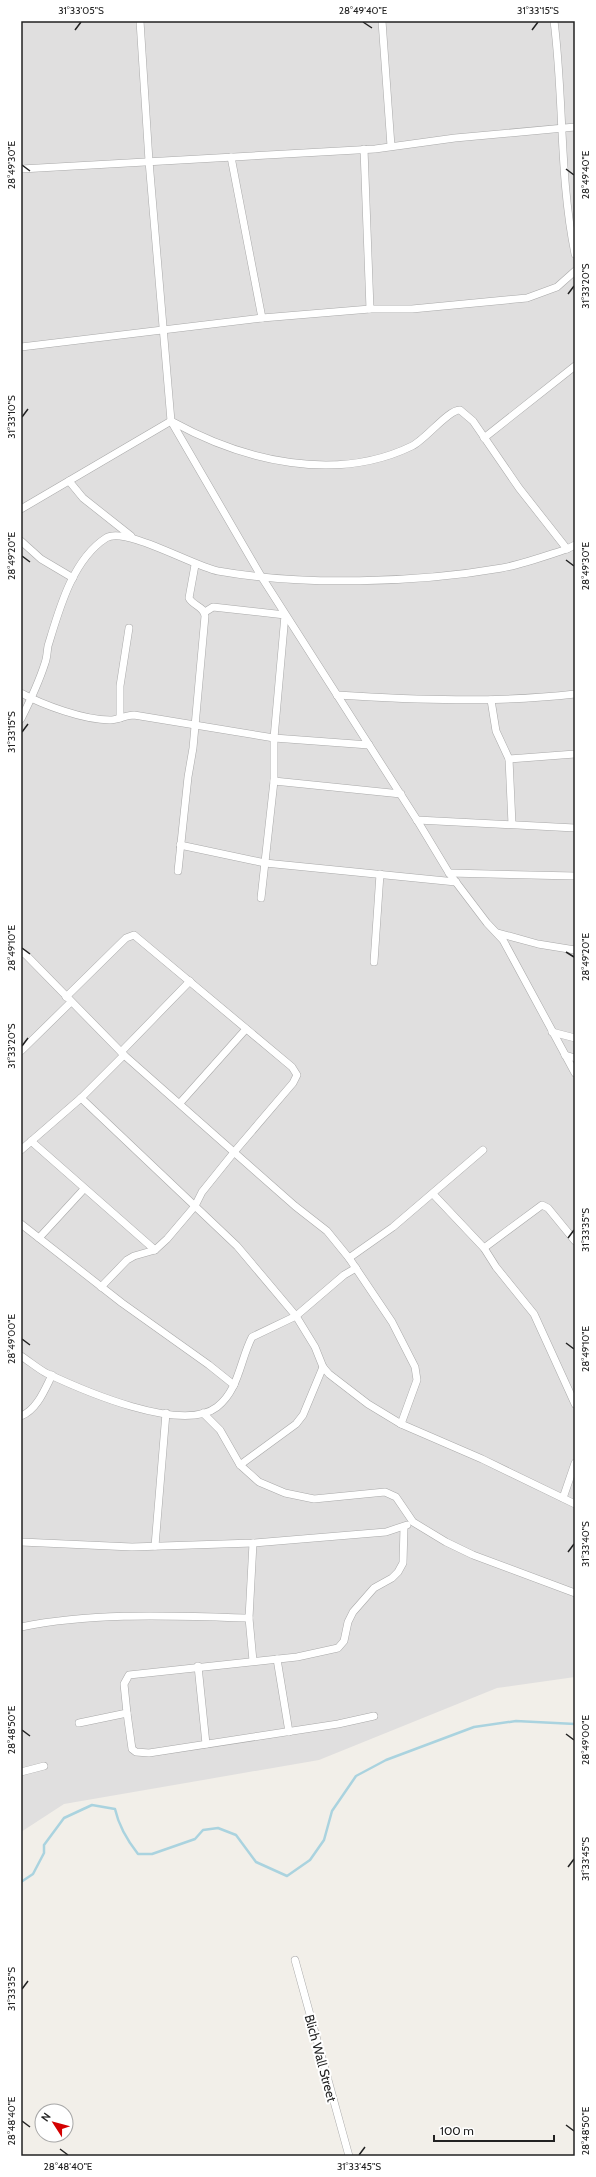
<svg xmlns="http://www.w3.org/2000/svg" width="596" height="2177" font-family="Cabin,sans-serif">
<rect width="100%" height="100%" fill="#f2efe9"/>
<path fill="#e0dfdf" d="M 21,21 L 575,21 L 575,1677 L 497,1688 L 319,1760 L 64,1804 L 21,1832 Z"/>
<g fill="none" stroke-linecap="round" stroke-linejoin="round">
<path stroke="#aad3df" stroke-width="2.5" d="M 21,1882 L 33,1874 L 44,1853 L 44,1845 L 64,1818 L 92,1805 L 115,1809 C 119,1827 127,1840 138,1854 L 152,1854 L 195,1839 L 203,1830 L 218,1828 L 236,1835 L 256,1862 L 287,1876 L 310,1860 L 324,1840 L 332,1811 L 356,1776 L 386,1760 L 474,1727 L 516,1721 L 575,1724"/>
<defs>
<g id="street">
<path d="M 140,21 L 149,161 L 171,421 L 261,576 L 417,820 L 449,873 L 487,923 L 503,940 L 575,1073"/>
<path d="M 382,21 L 391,146"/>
<path d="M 554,21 C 564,98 559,177 575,254"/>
<path d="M 364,149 L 370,309"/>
<path d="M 231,157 L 262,318"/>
<path d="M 21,169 L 375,149 L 455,138 L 575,127"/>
<path d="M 21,347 L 262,318 L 370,309 L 412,309 L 527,298 L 557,287 L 575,271"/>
<path d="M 173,422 C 244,461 336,483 412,446 C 425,440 449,409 460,410 L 473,421 L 519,488 L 567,549"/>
<path d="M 484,438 L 575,366"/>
<path d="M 69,481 L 83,498 L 131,536"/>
<path d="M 21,509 L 171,421"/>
<path d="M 21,541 L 41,559 L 73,578"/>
<path d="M 205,612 L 213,607 L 285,615 L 274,738 L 274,781 L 261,898"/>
<path d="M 21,693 C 43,705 84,720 110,720 C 118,720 126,715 134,715 L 274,738 L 369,745"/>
<path d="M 337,695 C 417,700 496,703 575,694"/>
<path d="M 491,700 L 496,731 L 509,759 L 512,824"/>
<path d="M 120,718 L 120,686 L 129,628"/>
<path d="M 21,719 C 30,701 39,682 45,663 C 47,658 47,652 48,646 C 59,610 72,560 106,538 C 125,526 193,566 218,571 C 303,586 416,583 502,568 C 523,564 545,556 567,549 L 575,545"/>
<path d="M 509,759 L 575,754"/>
<path d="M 274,781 L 401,794"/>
<path d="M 417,820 L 575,828"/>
<path d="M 180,845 L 265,863 L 456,882"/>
<path d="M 178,871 L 188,777 L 193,748 L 205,616 C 204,606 193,606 189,598 L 195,565"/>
<path d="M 449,873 L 575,876"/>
<path d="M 498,933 L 538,944 L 575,950"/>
<path d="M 21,952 L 26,955 L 124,1055 L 295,1206 L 327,1231 L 349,1258 L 392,1322 L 415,1367 L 417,1380 L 401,1424"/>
<path d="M 374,962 L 380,874"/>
<path d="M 66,997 L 126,938 L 134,935 L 292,1067 L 297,1075 L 293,1083 L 235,1151 L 202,1192 L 195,1206 L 167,1239 L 155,1250 L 134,1256 L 127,1260 L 101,1287"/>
<path d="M 552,1032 L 575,1038"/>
<path d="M 21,1051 L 71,1002"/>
<path d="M 121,1052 L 190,981"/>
<path d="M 565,1055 L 575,1058"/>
<path d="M 81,1098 L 237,1246 L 296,1316 L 315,1347 L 323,1367 L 329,1374 L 368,1404 L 401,1424 L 482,1459 L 575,1504"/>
<path d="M 180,1103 L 246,1029"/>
<path d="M 31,1141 L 155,1250"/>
<path d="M 21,1150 L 81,1098 L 124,1055"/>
<path d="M 433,1194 L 484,1248 L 496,1267 L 534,1314 L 575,1404"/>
<path d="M 21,1224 L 122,1303 L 209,1365 L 234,1385"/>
<path d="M 39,1238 L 84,1189"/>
<path d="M 484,1248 L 542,1205 L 548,1208 L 575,1241"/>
<path d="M 349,1258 L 393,1227 L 483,1150"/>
<path d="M 21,1356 C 29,1361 37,1368 46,1373 C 82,1390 182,1434 217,1407 C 239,1390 240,1360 252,1337 L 296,1316 L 344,1275 L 356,1268"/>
<path d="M 203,1413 L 220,1430 L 240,1465 L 259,1482 L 285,1493 L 314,1499 L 385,1492 L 396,1497 L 413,1522 L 446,1542 L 473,1555 L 575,1593"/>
<path d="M 21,1416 C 37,1410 45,1389 52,1375"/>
<path d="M 240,1465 L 296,1424 L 303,1415 L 323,1367"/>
<path d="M 563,1498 L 575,1463"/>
<path d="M 21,1542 L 132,1547 L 253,1543 L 386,1532 L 407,1525"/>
<path d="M 155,1546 L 166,1413"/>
<path d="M 21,1627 C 96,1612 173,1616 249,1618"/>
<path d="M 277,1659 L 289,1732"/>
<path d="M 253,1661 L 249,1618 L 253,1543"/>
<path d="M 198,1666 L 206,1744"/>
<path d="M 127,1713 L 132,1749 L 136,1752 L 149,1753 L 338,1724 L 374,1716"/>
<path d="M 79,1723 L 127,1713 L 124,1684 L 129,1675 L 297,1657 L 338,1648 L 344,1641 L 348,1622 L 353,1612 L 374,1588 L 392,1578 L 398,1572 L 403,1563 L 404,1527"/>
<path d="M 21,1772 L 44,1766"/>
<path d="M 295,1960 L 349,2156"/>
</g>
</defs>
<use href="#street" stroke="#a9a9a9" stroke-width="8"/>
<use href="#street" stroke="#fff" stroke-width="7"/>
</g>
<path fill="none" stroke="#222" stroke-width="1.5" d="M 363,22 L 372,28M 75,30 L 81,22M 532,30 L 538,22M 22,165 L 30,171M 566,169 L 574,175M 568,294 L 574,286M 22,417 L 28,409M 22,556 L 30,562M 566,560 L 574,566M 22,732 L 28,724M 22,948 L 30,954M 566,952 L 574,957M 22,1046 L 28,1038M 568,1238 L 574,1230M 22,1339 L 30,1345M 566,1343 L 574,1349M 568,1552 L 574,1544M 22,1730 L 30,1736M 566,1734 L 574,1740M 568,1867 L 574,1859M 22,1989 L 28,1981M 22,2121 L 30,2127M 566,2125 L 574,2131M 60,2149 L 68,2155M 359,2155 L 365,2147"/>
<g text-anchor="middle" stroke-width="4" stroke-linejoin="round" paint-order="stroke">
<g font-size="13" fill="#222" stroke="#fff">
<text transform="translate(321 2058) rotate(75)" y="5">Blich Wall Street</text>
</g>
</g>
<rect width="596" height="2177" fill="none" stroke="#ffffff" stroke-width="44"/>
<g transform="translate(54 2123) rotate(306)"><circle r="19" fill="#ffffff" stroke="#a7a7a7"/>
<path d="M0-3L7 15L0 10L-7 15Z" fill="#d40000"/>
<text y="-6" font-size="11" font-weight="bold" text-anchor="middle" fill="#222222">N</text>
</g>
<path d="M434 2135v6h120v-6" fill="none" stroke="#222222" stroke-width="2"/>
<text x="440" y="2135" font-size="12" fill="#222222" stroke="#ffffff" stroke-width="3" paint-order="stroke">100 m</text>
<rect x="22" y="22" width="552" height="2133" fill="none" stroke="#222" stroke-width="1.5"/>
<g font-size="10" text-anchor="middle" fill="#222">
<text x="81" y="14">31°33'05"S</text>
<text x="363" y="14">28°49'40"E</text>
<text x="538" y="14">31°33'15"S</text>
<text transform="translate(11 165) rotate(-90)" y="4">28°49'30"E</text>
<text transform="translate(585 175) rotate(-90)" y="4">28°49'40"E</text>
<text transform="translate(585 286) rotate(-90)" y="4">31°33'20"S</text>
<text transform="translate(11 417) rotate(-90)" y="4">31°33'10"S</text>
<text transform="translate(11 556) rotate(-90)" y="4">28°49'20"E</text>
<text transform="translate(585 566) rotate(-90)" y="4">28°49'30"E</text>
<text transform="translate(11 732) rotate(-90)" y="4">31°33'15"S</text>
<text transform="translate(11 948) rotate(-90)" y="4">28°49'10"E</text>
<text transform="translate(585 957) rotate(-90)" y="4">28°49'20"E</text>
<text transform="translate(11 1046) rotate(-90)" y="4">31°33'20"S</text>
<text transform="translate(585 1230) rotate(-90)" y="4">31°33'35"S</text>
<text transform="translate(11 1339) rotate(-90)" y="4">28°49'00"E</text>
<text transform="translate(585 1349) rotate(-90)" y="4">28°49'10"E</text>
<text transform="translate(585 1544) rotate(-90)" y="4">31°33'40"S</text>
<text transform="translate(11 1730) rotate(-90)" y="4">28°48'50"E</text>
<text transform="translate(585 1740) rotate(-90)" y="4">28°49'00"E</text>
<text transform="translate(585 1859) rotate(-90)" y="4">31°33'45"S</text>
<text transform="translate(11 1989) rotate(-90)" y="4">31°33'35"S</text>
<text transform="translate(11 2121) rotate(-90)" y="4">28°48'40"E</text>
<text transform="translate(585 2131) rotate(-90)" y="4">28°48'50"E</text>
<text x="68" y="2170">28°48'40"E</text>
<text x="359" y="2170">31°33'45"S</text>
</g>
</svg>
